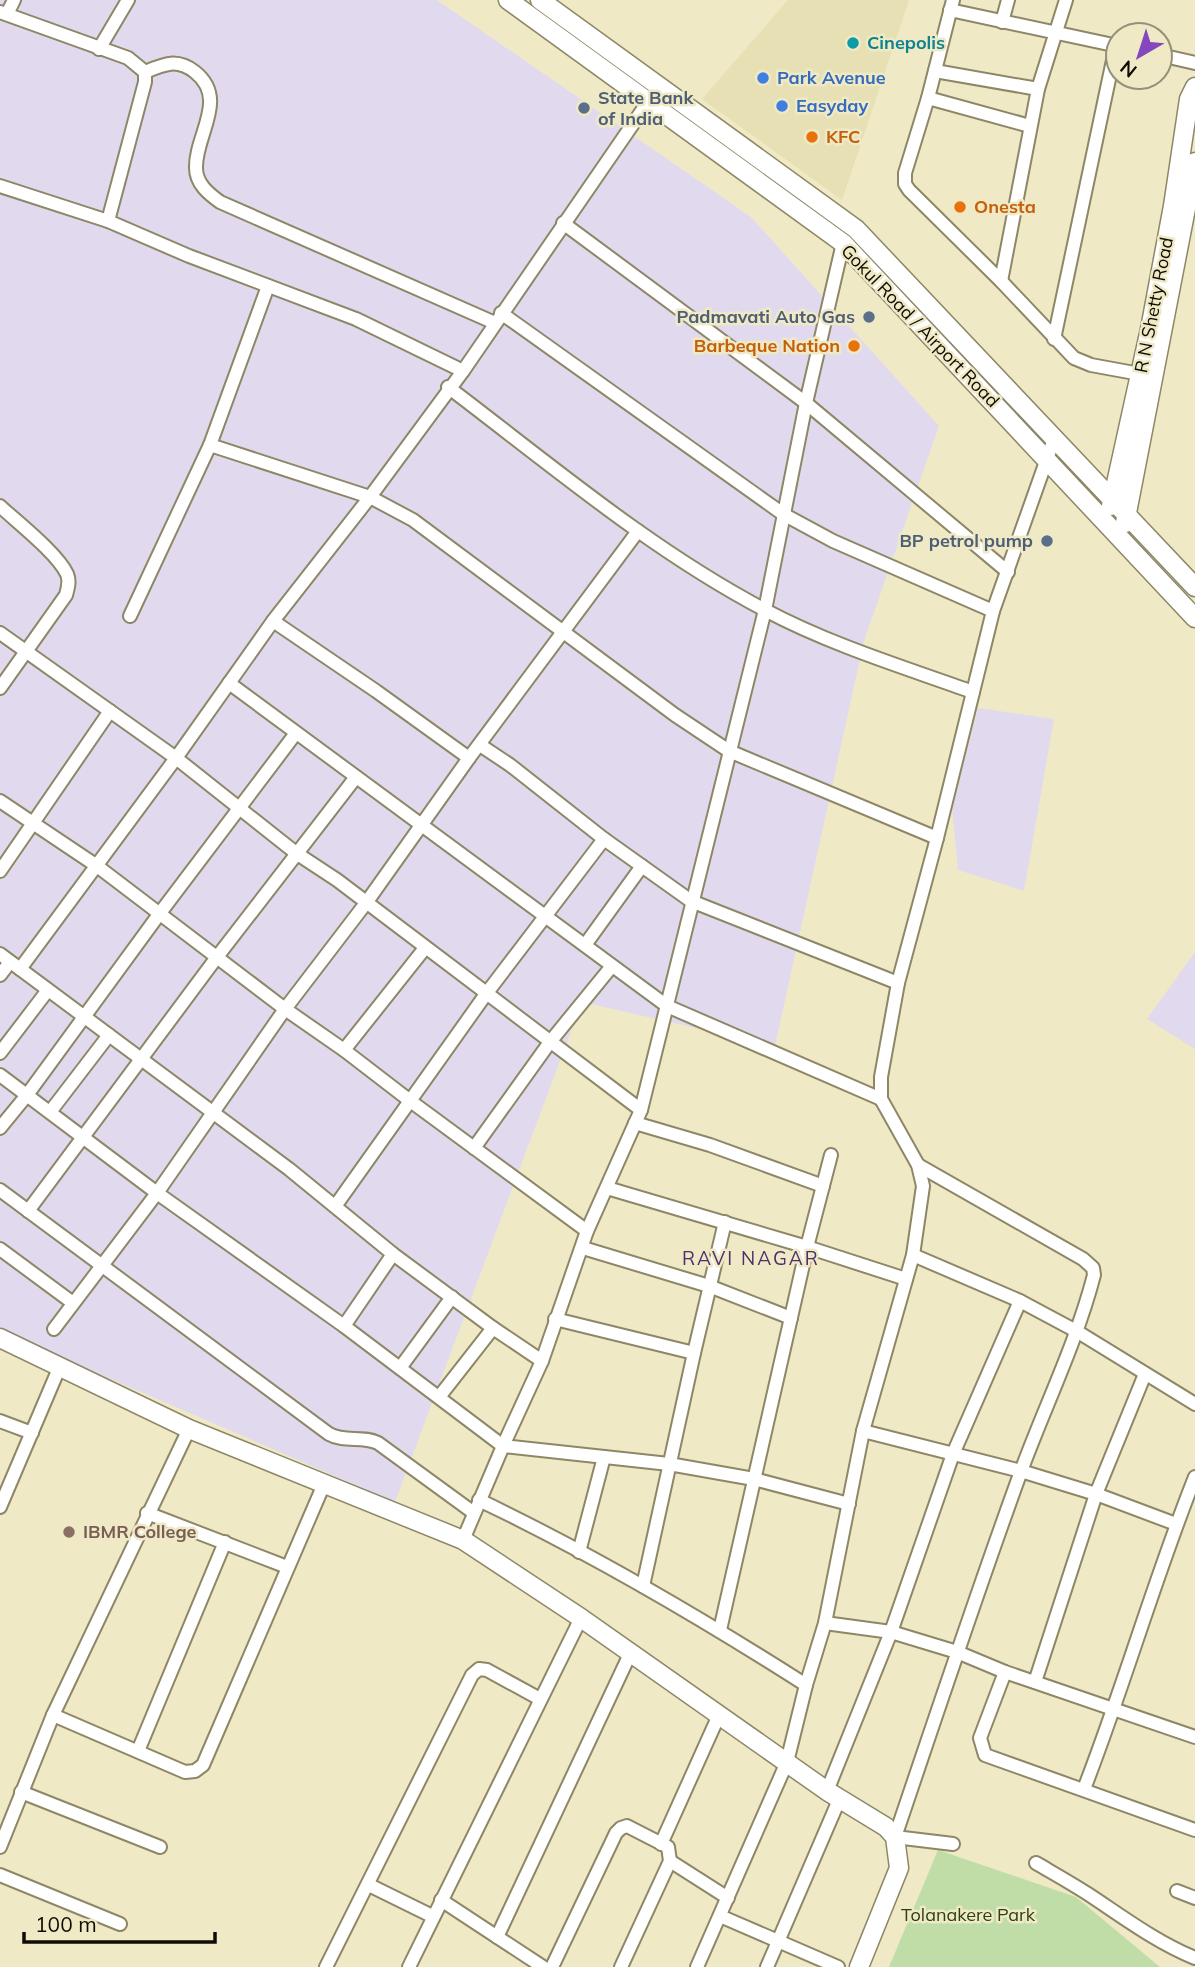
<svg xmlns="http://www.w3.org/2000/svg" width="1195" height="1967" font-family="Mulish,sans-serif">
<rect width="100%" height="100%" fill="#efe9c6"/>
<path fill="#e6e0b4" d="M 788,0 L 909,0 L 842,200 L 702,99 Z"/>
<g fill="#e1daef">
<path d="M 0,0 L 437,0 L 751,217 L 939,426 L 864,641 L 775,1046 L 582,1002 L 395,1502 L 0,1331 Z"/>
<path d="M 978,708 L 1054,719 L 1024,891 L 958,870 L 952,808 Z"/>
<path d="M 1195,952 L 1195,1049 L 1147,1019 Z"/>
</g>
<path fill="#c0dca7" d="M 938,1850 L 1076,1897 L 1160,1967 L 889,1967 Z"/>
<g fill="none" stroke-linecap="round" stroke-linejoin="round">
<defs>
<g id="street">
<path d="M 953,0 L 928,98 L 905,173 L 905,184 L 909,190 L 1001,281 L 1074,358 L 1091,365 L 1140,374"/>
<path d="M 950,10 L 1118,46"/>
<path d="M 0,12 L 128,58 L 145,72 L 145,82 L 108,221"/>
<path d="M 7,14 L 14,0"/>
<path d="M 1002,22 L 1008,0"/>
<path d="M 99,49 L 128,0"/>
<path d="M 1160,55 L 1195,63"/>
<path d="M 935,71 L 1038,89"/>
<path d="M 145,72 C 164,64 177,58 195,72 C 229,99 195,135 196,168 C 196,184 209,194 220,202 L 495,323"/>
<path d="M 928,98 L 1030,126"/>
<path d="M 0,186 L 108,221 L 189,256 L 356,319 L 463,371"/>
<path d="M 563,223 L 806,403 L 1008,572"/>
<path d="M 1001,281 L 1038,89 L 1066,0"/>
<path d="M 501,313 L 783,514 L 833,541 L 993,611"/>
<path d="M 1054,339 L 1116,46"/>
<path d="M 448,387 C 551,465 651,550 765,610 C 831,645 903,667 973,692"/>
<path d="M 210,445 L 370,497 L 413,520 L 675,715 L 729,751 L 937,838"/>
<path d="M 0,506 C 17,522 57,553 67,574 C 70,581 68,588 66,595 L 0,688"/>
<path d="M 130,616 L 210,445 L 268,286"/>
<path d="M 273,621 L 376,691 L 469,758"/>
<path d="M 0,633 L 176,758 L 296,853 L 337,880 L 641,1110"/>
<path d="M 229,683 L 667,1006 L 881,1099"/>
<path d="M 480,745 L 510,765 L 604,839 L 691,901 L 898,983"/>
<path d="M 0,801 L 97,866 L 285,1009 L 344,1050 L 409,1100 L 587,1231"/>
<path d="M 0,871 L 110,711"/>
<path d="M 585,945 L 642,866"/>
<path d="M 0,954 L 289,1169 L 393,1254 L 493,1328 L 542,1361"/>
<path d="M 20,969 L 176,758 L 273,621 L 370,497 L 463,371 L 648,102 L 661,87"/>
<path d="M 0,975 L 10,962"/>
<path d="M 344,1050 L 425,948"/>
<path d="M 0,1053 L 48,990"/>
<path d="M 0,1075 L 157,1193 L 344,1326 L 503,1446 L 669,1464 L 754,1479 L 849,1504"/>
<path d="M 50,1112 L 109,1035"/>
<path d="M 635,1123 L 710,1145 L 823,1186"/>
<path d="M 0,1128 L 27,1095 L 160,913 L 296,733"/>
<path d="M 474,1148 L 550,1042 L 612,966"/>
<path d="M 918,1165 L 1083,1259 L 1093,1268 L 1094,1275 C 1076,1344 1044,1408 1020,1474 C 976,1595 936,1716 895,1837 L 953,1844"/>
<path d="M 607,1188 L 807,1247 L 906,1279"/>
<path d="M 0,1190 L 329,1434 C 345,1443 362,1435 378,1443 L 474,1513"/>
<path d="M 336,1205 L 486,994 L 604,839"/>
<path d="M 28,1211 L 217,957 L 356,777"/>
<path d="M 583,1248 L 709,1286 L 791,1318"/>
<path d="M 0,1249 L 73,1303"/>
<path d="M 913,1255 L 1020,1301 L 1078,1332 L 1195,1404"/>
<path d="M 555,1319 L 694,1353"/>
<path d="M 344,1326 L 393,1254"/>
<path d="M 54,1329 L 157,1193 L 285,1009 L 366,903 L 469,758 L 638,531"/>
<path d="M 400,1368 L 452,1297"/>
<path d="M 439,1397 L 493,1328"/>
<path d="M 0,1421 L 32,1433"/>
<path d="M 863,1431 L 1021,1471 L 1096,1494 L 1176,1524"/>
<path d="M 479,1500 C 592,1554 701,1618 806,1685"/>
<path d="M 0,1507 L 60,1366"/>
<path d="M 147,1513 L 287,1567"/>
<path d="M 463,1540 L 503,1446 L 542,1361 L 587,1231 L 641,1110 L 765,610 L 806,403 L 843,243"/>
<path d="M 579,1552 L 604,1457"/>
<path d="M 643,1586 L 694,1353 L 725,1222"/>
<path d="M 825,1623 L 891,1632 L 957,1652 L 1005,1672 L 1195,1737"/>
<path d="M 720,1630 L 807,1247 L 831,1155"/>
<path d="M 1005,1672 L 980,1738 L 985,1755 L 1195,1830"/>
<path d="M 1035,1682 L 1096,1494 L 1145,1374"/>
<path d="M 53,1715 L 185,1772 L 195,1771 L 203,1765 L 324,1484"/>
<path d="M 138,1751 L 225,1542"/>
<path d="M 1084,1789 C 1124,1686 1154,1580 1195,1477"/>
<path d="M 827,1791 L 891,1632 L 953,1454 L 1020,1301"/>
<path d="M 21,1792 L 160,1847"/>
<path d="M 661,1844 L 719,1715"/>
<path d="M 0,1847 L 53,1715 L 189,1429"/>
<path d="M 670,1861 L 728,1898"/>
<path d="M 1036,1863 C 1053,1873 1071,1883 1088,1894 C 1123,1917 1156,1942 1195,1958"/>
<path d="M 0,1875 L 120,1924"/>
<path d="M 369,1885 L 432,1916"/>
<path d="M 1177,1891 L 1195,1898"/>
<path d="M 441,1900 L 543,1967"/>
<path d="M 720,1916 L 838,1967"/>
<path d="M 497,1937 L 630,1654"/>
<path d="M 326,1967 L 472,1675 L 479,1669 L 487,1670 L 540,1699"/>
<path d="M 409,1967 L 581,1618"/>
<path d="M 552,1967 L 616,1833 L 621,1828 L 627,1826 L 668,1847 L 670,1861 L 621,1967"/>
<path d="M 697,1967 L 787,1762 L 806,1685 L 825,1623 L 863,1431 L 913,1255 L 923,1186 L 918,1165 L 881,1099 L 881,1077 L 898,983 L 937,838 L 993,611 L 1054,439"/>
<path d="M 767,1967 L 839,1800"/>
</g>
<g id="secondary">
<path d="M 508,0 L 843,243 L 1195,618"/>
<path d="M 540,0 L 856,229 L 1195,587"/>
<path d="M 1111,506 L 1150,329 L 1173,206 L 1189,99 L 1195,87"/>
<path d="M 1125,523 L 1195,162"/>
<path d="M 0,1338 L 189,1429 L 463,1540 L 581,1618 L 827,1791 L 886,1827 L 895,1837 L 899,1868 L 859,1967"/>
</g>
</defs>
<use href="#street" stroke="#8d8767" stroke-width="16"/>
<use href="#secondary" stroke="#8d8767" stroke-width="21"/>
<use href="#street" stroke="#fff" stroke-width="12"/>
<use href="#secondary" stroke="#fff" stroke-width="18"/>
</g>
<circle fill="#0f9aa8" stroke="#efe9c6" stroke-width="2.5" cx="853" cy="43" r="7"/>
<g fill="#3f7fe0" stroke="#efe9c6" stroke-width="2.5">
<circle cx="763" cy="78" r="7"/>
<circle cx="782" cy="106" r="7"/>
</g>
<g fill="#5c6f8a" stroke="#efe9c6" stroke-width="2.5">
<circle cx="584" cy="108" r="7"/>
<circle cx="869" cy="317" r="7"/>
<circle cx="1047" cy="541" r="7"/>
</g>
<g fill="#e8710a" stroke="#efe9c6" stroke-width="2.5">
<circle cx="812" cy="137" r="7"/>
<circle cx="960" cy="207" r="7"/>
<circle cx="854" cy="346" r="7"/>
</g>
<circle fill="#8d6e63" stroke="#efe9c6" stroke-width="2.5" cx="69" cy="1532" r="7"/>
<g text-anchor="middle" stroke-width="5" stroke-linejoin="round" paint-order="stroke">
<g font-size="18" font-weight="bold" fill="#0d838f" stroke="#efe9c6" text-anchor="start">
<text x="867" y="49">Cinepolis</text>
</g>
<g font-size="18" font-weight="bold" fill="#366cbe" stroke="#efe9c6" text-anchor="start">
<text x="777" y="84">Park Avenue</text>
<text x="796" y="112">Easyday</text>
</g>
<g font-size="18" font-weight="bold" fill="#4e5e75" stroke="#efe9c6" text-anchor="end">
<text x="598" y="104" text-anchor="start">State Bank<tspan x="598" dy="21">of India</tspan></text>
<text x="855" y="323">Padmavati Auto Gas</text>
<text x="1033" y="547">BP petrol pump</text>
</g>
<g font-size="18" font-weight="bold" fill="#c56008" stroke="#efe9c6" text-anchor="start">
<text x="826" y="143">KFC</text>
<text x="974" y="213">Onesta</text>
<text x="840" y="352" text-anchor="end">Barbeque Nation</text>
</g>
<g font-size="18" fill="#0e0c02" stroke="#efe9c6">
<text transform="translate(1154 305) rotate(-79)" y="6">R N Shetty Road</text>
<text transform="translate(920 326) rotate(46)" y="6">Gokul Road / Airport Road</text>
</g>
<g font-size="18" font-weight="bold" fill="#785e54" stroke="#efe9c6" text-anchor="start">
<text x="83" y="1538">IBMR College</text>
</g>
<g font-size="18" fill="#2b4112" stroke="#efe9c6">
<text x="968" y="1921">Tolanakere Park</text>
</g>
<g font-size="19" letter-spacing="2" fill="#4d306a" stroke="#efe9c6">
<text x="751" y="1265">RAVI NAGAR</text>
</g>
</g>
<g transform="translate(1139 56) rotate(219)"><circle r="33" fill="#efe9c6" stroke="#959178" stroke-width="2"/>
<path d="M0-5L12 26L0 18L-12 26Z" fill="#8547bd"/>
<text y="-10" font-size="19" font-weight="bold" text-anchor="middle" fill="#0e0c02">N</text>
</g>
<path d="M24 1932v10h191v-10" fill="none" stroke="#0e0c02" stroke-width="3.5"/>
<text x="35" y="1932" font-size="21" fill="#0e0c02" stroke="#efe9c6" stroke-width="5" paint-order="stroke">100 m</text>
</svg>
